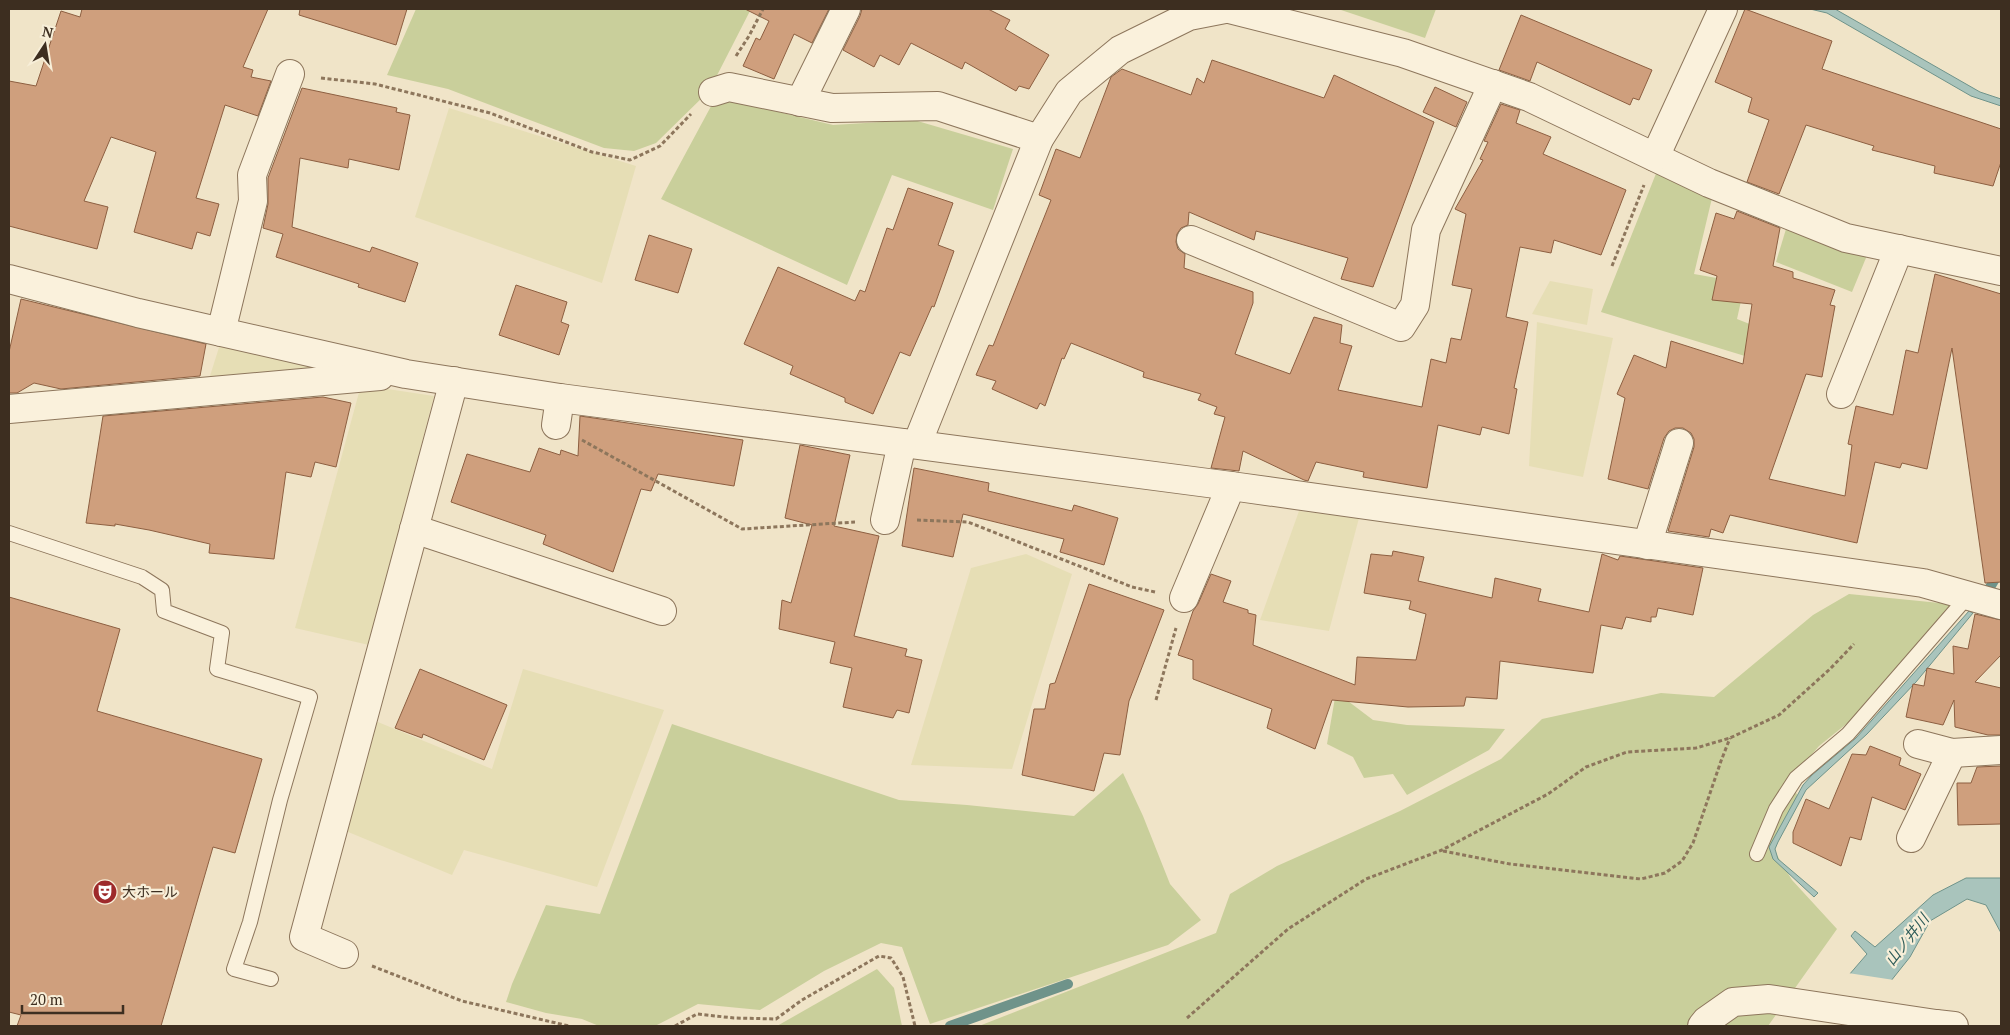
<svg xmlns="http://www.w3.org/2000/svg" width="2010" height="1035" font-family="'PT Serif','Noto Sans JP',serif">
<rect width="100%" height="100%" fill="#f0e4c8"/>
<g fill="#e6deb5">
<path d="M 449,108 L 636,166 L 602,283 L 415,217 Z"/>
<path d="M 1550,281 L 1593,289 L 1587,325 L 1532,314 Z"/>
<path d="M 1537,322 L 1613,338 L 1583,477 L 1529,466 Z"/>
<path d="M 222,338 L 313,358 L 313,369 L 209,379 Z"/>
<path d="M 361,385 L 434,396 L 369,645 L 295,628 Z"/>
<path d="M 1299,511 L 1359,518 L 1329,631 L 1260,620 Z"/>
<path d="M 1026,554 L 1072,574 L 1012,769 L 911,765 L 971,568 Z"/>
<path d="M 523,669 L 664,710 L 597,887 L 464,850 L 452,875 L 341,829 L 373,720 L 492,769 Z"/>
</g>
<g fill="#c9cf9b">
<path d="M 416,9 L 751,9 L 709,91 L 656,143 L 634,151 L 604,148 L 448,89 L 387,75 Z"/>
<path d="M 1338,9 L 1436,9 L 1425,38 Z"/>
<path d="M 716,97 L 833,125 L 914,120 L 1013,149 L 993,210 L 892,175 L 847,285 L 661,199 Z"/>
<path d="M 1657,171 L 1712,198 L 1694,274 L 1745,283 L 1737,319 L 1805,346 L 1797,372 L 1601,312 Z"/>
<path d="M 1786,229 L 1868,253 L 1852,292 L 1776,262 Z"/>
<path d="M 1849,594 L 1960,605 L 1855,717 L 1819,746 L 1790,780 L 1800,801 L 1772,847 L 1792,880 L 1837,929 L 1768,1026 L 979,1026 L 1216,933 L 1230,894 L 1277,866 L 1400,811 L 1501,759 L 1542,719 L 1661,693 L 1714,697 L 1813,615 Z"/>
<path d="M 1336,692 L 1373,720 L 1407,725 L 1505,729 L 1489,750 L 1407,795 L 1393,774 L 1364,778 L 1353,757 L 1327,744 Z"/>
<path d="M 672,724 L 899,800 L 967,805 L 1074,816 L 1123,773 L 1143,816 L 1170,884 L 1201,920 L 1168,945 L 930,1024 L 902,947 L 881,943 L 824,971 L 760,1010 L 698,1004 L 655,1026 L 599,1026 L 582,1019 L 546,1013 L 506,1002 L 512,984 L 546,905 L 600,914 Z"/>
<path d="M 877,969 L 894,988 L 902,1026 L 777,1026 Z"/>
</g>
<g fill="#a9c4bc" stroke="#6f938a">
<path d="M 1810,9 L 1835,9 L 1980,92 L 2001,99 L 2001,106 L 1971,96 L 1827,13 Z"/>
<path d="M 1969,611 L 1973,613 L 1916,682 L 1867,734 L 1806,790 L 1778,842 L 1775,849 L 1778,859 L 1818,893 L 1814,897 L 1773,859 L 1769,847 L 1803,785 L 1812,775 L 1856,738 Z"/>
<path d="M 1966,878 L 2001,878 L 2001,933 L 1986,905 L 1967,899 L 1930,921 L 1910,957 L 1855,1026 L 1805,1026 L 1867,954 L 1851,936 L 1855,931 L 1875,947 L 1933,895 Z"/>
</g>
<path fill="#f0e4c8" d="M 1848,973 L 1894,980 L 1858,1026 L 1803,1026 Z"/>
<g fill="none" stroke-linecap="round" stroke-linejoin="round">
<g stroke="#6f938a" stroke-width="10">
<path d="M 1989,589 L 2001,569"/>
<path d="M 950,1026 L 1068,984"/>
</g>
</g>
<g fill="#cf9f7d" stroke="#8d5f41">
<path d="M 82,9 L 268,9 L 243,67 L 253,70 L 251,77 L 271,81 L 258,116 L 225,105 L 196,198 L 219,204 L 210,236 L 197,232 L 192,249 L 134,232 L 156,152 L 111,137 L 84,201 L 108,207 L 97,249 L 9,226 L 9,81 L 36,86 L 61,11 L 80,17 Z"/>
<path d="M 300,9 L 407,9 L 396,45 L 299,15 Z"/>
<path d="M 745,9 L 829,9 L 812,43 L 794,34 L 774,79 L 743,66 L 756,38 L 760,40 L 769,21 Z"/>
<path d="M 862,9 L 988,9 L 1010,20 L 1005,29 L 1049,55 L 1029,89 L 1019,86 L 1016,91 L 965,62 L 962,69 L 911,43 L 899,65 L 880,55 L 874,67 L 843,50 L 860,16 Z"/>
<path d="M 1745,9 L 1832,41 L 1822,69 L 2001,129 L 2001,162 L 1993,186 L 1934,173 L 1935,166 L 1872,150 L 1874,146 L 1806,125 L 1779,194 L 1747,182 L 1769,120 L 1748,112 L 1752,98 L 1715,82 Z"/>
<path d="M 1521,15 L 1652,70 L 1639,100 L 1633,98 L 1630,105 L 1537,62 L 1530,81 L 1499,70 Z"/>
<path d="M 1212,60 L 1324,98 L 1334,75 L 1434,122 L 1373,287 L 1341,279 L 1348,258 L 1256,231 L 1254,240 L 1189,212 L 1188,225 L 1181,228 L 1177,234 L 1176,242 L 1178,249 L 1185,254 L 1184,268 L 1253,292 L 1253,303 L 1235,354 L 1290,374 L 1314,317 L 1342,325 L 1340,343 L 1352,346 L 1338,390 L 1422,407 L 1431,359 L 1446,363 L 1451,338 L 1461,340 L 1472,289 L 1452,285 L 1466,214 L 1455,209 L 1483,160 L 1480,159 L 1488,142 L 1484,141 L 1501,104 L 1520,110 L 1516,123 L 1551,137 L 1543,154 L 1626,190 L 1601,255 L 1554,240 L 1551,253 L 1520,247 L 1506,317 L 1528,322 L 1514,388 L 1517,389 L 1509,434 L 1482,427 L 1480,435 L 1438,425 L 1427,488 L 1363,477 L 1364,472 L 1316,462 L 1308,481 L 1304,480 L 1243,451 L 1239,471 L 1211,468 L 1225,417 L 1214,414 L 1217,407 L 1198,400 L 1201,394 L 1143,377 L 1144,372 L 1071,343 L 1064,359 L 1062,358 L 1045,406 L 1040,403 L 1037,409 L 992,389 L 996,381 L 976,375 L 989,345 L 993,346 L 1051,200 L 1039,195 L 1056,149 L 1080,158 L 1111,77 L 1122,69 L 1191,95 L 1197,78 L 1204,83 Z"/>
<path d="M 1435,87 L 1467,102 L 1456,127 L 1423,112 Z"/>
<path d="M 302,88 L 397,108 L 396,112 L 410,115 L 399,170 L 349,159 L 348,168 L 300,158 L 292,227 L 370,252 L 372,247 L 418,263 L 405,302 L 358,287 L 359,284 L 276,257 L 283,234 L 263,228 L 268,204 L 268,178 Z"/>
<path d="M 908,188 L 953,203 L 938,245 L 954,251 L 934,307 L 932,306 L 910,356 L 900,352 L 873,414 L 845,402 L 845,398 L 790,374 L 793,366 L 744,344 L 778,267 L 855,301 L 860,290 L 865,292 L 887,228 L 893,230 Z"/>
<path d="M 1737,211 L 1780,228 L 1773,266 L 1793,272 L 1793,278 L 1835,290 L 1830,305 L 1835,306 L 1822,377 L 1806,374 L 1769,479 L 1845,496 L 1852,445 L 1848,444 L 1856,406 L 1893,415 L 1906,350 L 1918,353 L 1935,274 L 2001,294 L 2001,582 L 1985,583 L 1952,348 L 1927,469 L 1902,463 L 1900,468 L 1875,462 L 1857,543 L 1730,515 L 1723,533 L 1711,529 L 1709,537 L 1668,531 L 1694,447 L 1694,439 L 1691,433 L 1683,428 L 1675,428 L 1669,431 L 1664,438 L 1648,489 L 1608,479 L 1625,398 L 1617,394 L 1634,355 L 1666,368 L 1671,341 L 1743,364 L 1752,304 L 1712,300 L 1717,276 L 1700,270 L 1716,213 L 1734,219 Z"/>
<path d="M 649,235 L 692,249 L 678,293 L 635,280 Z"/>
<path d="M 516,285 L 567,302 L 561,322 L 569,325 L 559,355 L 499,335 Z"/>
<path d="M 21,299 L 206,344 L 200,376 L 61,389 L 34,383 L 17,393 L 9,393 L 9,352 Z"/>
<path d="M 323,397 L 351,403 L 336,467 L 315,462 L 311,477 L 286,472 L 274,559 L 209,553 L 210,544 L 149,530 L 115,524 L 115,526 L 86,523 L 103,416 Z"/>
<path d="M 580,416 L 743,440 L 734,486 L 658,474 L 651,491 L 641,489 L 613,572 L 543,544 L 546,535 L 451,502 L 467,454 L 530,472 L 539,448 L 560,455 L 561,450 L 578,456 Z"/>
<path d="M 800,445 L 850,455 L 834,526 L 879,536 L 854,636 L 907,649 L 905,656 L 922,660 L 909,713 L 897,710 L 893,718 L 843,707 L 852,668 L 830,663 L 835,642 L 779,629 L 782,600 L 791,603 L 812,525 L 785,518 Z"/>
<path d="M 914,468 L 989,483 L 988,491 L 1072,511 L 1074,505 L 1118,518 L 1104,565 L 1060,552 L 1064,539 L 963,514 L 953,557 L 902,546 Z"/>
<path d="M 1393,551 L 1424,557 L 1418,581 L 1492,598 L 1495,578 L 1541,589 L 1538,601 L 1589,612 L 1602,554 L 1618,560 L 1620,556 L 1703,568 L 1693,615 L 1658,608 L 1656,617 L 1651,617 L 1651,622 L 1626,617 L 1622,629 L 1601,625 L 1593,673 L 1500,661 L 1497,699 L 1466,697 L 1464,706 L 1408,707 L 1332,700 L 1315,749 L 1267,728 L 1272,709 L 1193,679 L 1193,660 L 1178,655 L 1193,611 L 1198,604 L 1211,574 L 1231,581 L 1223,602 L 1248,610 L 1248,613 L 1256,615 L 1253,645 L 1355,685 L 1357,657 L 1416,660 L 1426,614 L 1409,609 L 1411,601 L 1364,593 L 1371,554 L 1392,556 Z"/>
<path d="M 1089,584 L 1164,610 L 1129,701 L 1120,755 L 1104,753 L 1094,791 L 1022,775 L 1034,709 L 1045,709 L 1050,684 L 1055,683 Z"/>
<path d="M 9,597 L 120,629 L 97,711 L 262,759 L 235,853 L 213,847 L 161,1026 L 17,1026 L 21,1015 L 9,1012 Z"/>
<path d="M 1975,614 L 2001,620 L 2001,655 L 1975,682 L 2001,688 L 2001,735 L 1988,735 L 1955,727 L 1954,700 L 1943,725 L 1906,717 L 1913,684 L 1924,686 L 1927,668 L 1954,674 L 1953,646 L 1968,649 Z"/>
<path d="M 420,669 L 507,705 L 484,760 L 423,734 L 422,738 L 395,728 Z"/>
<path d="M 1870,746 L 1901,758 L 1899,765 L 1921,774 L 1905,810 L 1872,797 L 1861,840 L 1850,837 L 1841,866 L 1793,843 L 1793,832 L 1806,799 L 1829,809 L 1852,754 L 1866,755 Z"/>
<path d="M 2001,766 L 2001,824 L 1958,825 L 1957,783 L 1971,783 L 1977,767 Z"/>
</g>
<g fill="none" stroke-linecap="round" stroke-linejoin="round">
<defs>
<g id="service">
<path d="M 9,533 L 142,577 L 162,590 L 164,611 L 222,633 L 217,669 L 310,697 L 280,800 L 250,922 L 234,969 L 271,979"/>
<path d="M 1757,854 L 1776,809 L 1796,778 L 1848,734 L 1968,596"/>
</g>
<g id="minor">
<path d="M 1229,9 L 1403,53 L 1529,97 L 1709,183 L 1846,238 L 2001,271"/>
<path d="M 713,92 L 729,87 L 832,108 L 938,106 L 1039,139"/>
<path d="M 800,102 L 846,9"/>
<path d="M 1655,157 L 1723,9"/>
<path d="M 1191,240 L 1401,327 L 1415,305 L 1426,230 L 1493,84"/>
<path d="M 9,279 L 138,313 L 406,374 L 560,398 L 1231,486 L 1923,583 L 2001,605"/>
<path d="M 221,332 L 253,201 L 252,175 L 290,74"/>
<path d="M 1841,394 L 1899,249"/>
<path d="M 9,409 L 380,376"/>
<path d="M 556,425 L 560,398"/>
<path d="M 917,444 L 1039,139 L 1069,92 L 1120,50 L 1189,16 L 1225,9"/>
<path d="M 885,520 L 902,443"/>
<path d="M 414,529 L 662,611"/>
<path d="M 1647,545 L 1679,443"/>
<path d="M 1184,598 L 1231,486"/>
<path d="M 1918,744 L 1952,753 L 2001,750"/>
<path d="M 1911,838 L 1952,753"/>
<path d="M 344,954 L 304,937 L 454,381"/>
<path d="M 1702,1026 L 1706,1021 L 1733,1002 L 1769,999 L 1936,1024"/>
</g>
<path id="tertiary" d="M 1936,1024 L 1954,1026"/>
</defs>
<use href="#service" stroke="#8d765c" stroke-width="16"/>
<use href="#minor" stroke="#8d765c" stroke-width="30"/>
<use href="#tertiary" stroke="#8d765c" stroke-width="30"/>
<g stroke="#8d765c" stroke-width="3" stroke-dasharray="4 2.5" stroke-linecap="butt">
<path d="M 736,56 L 749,36 L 763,9"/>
<path d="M 321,78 L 375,84 L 490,113 L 592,152 L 630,160 L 660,146 L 691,114"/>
<path d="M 1612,266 L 1644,185"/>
<path d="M 582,440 L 742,529 L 855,522"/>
<path d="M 917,520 L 968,522 L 1132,587 L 1155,592"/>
<path d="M 1156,700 L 1176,628"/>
<path d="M 1443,851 L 1510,864 L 1641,879 L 1665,873 L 1682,861 L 1693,843 L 1721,761 L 1730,738"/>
<path d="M 372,966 L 462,1001 L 569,1026"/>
<path d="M 1187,1018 L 1288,929 L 1366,879 L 1442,850 L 1548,794 L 1586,767 L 1627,752 L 1696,748 L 1730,738 L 1779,715 L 1830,669 L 1854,644"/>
<path d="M 675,1026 L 697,1014 L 734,1018 L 776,1019 L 802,1000 L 879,956 L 891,958 L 903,977 L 915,1026"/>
</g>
<use href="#service" stroke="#faf1dc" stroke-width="14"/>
<use href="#minor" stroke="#faf1dc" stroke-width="28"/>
<use href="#tertiary" stroke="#faf1dc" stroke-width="28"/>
</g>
<defs>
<symbol id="theatre-disc" viewBox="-11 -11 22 22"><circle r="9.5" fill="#9e2a2b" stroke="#f7eed8"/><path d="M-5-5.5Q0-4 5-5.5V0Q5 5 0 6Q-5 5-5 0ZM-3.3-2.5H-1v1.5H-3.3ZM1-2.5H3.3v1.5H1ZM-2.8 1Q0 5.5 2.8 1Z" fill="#fff"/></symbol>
</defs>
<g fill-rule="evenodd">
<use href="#theatre-disc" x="91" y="878" width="28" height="28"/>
</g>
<g text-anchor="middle" stroke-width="4.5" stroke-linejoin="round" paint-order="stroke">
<g font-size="14" fill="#3d2e20" stroke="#f7eed8" text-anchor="start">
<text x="122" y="897">大ホール</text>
</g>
<g font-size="15" font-style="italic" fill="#2f5d5a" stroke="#f7eed8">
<text transform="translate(1907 940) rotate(-52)" y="5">山ノ井川</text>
</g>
</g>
<rect width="2010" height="1035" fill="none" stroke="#3d2e20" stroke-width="20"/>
<g transform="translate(45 45) rotate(12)" stroke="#f7eed8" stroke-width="4" paint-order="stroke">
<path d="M0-4L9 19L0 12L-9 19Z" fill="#3d2e20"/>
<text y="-8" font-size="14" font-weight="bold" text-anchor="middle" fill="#3d2e20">N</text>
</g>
<path d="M22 1005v8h101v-8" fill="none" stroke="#3d2e20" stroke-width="2.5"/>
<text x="30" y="1005" font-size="15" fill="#3d2e20" stroke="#f7eed8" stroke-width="4" paint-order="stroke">20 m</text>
</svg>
